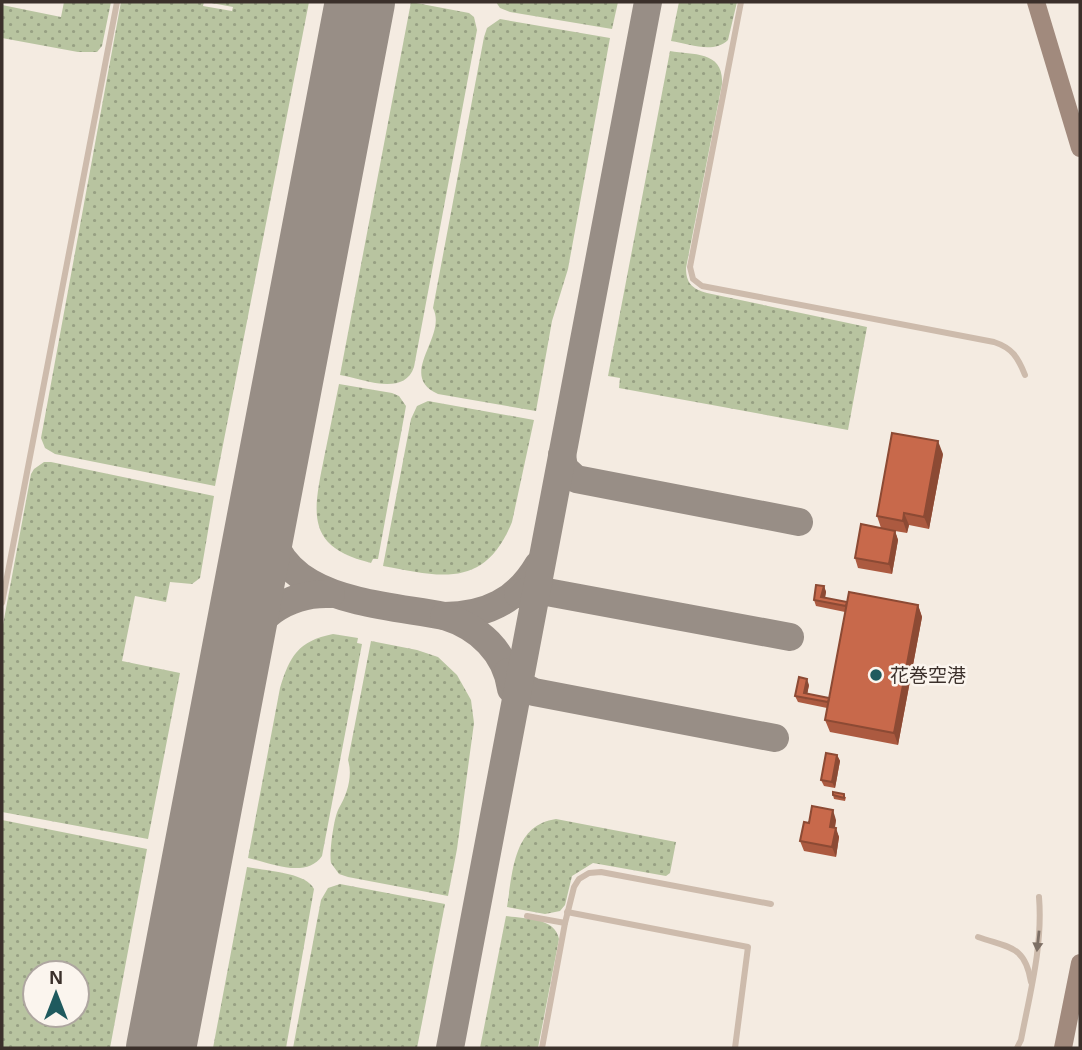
<svg xmlns="http://www.w3.org/2000/svg" width="1082" height="1050" font-family="Arial,'Noto Sans JP',sans-serif">
<defs>
<pattern id="green-dots" width="8" height="8" patternUnits="userSpaceOnUse" patternTransform="scale(1.75)"><rect width="8" height="8" fill="#b8c4a0"/><path d="M2 2h.1M6 6h.1" fill="none" stroke="#97a083" stroke-width="1.8" stroke-linecap="round"/></pattern>
</defs>
<rect width="100%" height="100%" fill="#f4ebe1"/>
<g fill="url(#green-dots)" fill-rule="evenodd">
<path d="M 64,2 L 111,2 L 102,46 L 97,52 L 78,52 L 2,38 L 2,5 L 61,17 Z"/>
<path d="M 121,2 L 204,2 L 203,6 L 232,11 L 233,7 L 206,2 L 309,2 L 215,486 L 55,454 L 45,448 L 41,438 Z"/>
<path d="M 411,2 L 469,13 L 474,17 L 477,30 L 414,367 C 404,397 363,379 340,375 Z"/>
<path d="M 496,2 L 618,2 L 612,29 L 510,12 L 500,8 Z"/>
<path d="M 679,2 L 737,2 L 728,40 C 713,54 690,44 671,41 Z"/>
<path d="M 500,19 L 610,38 L 568,269 L 552,321 L 536,411 L 438,394 C 396,375 448,337 433,308 L 484,37 L 487,28 Z"/>
<path d="M 670,51 C 694,55 724,51 722,84 L 686,268 C 686,284 693,289 707,293 L 867,327 L 848,430 L 619,388 L 620,378 L 608,376 Z"/>
<path d="M 339,384 L 392,393 L 399,396 L 406,406 L 378,559 L 373,559 L 371,563 C 305,547 313,513 324,458 C 329,433 334,409 339,384 Z"/>
<path d="M 428,401 L 534,420 L 512,522 C 485,589 441,577 383,566 L 411,419 L 417,406 Z"/>
<path d="M 44,462 L 51,462 L 214,496 L 200,578 L 192,584 L 170,582 L 166,602 L 135,596 L 122,661 L 180,673 L 148,839 L 2,812 L 2,630 L 31,474 L 34,469 Z"/>
<path d="M 333,634 L 358,638 L 357,643 L 362,644 L 322,856 C 306,879 271,863 248,858 L 280,688 C 290,656 298,641 333,634 Z"/>
<path d="M 371,641 L 417,650 L 438,657 L 457,675 L 471,700 L 474,723 L 457,849 L 448,896 L 348,877 L 339,874 L 331,863 C 329,853 334,816 339,808 C 347,795 353,776 348,760 Z"/>
<path d="M 556,819 L 676,842 L 670,873 L 666,876 L 593,863 L 572,876 L 565,905 L 560,911 L 545,914 L 507,907 C 513,872 513,825 556,819 Z"/>
<path d="M 2,820 L 147,849 L 110,1048 L 2,1048 ZM 35,973 L 77,973 L 77,1015 L 35,1015 Z"/>
<path d="M 247,867 C 265,871 306,872 314,889 L 286,1048 L 213,1048 Z"/>
<path d="M 340,884 L 445,904 L 417,1048 L 293,1048 L 321,900 L 328,888 Z"/>
<path d="M 506,916 C 524,919 555,917 559,939 L 538,1048 L 480,1048 Z"/>
</g>
<g fill="none" stroke-linecap="round" stroke-linejoin="round">
<g stroke="#988e86" stroke-width="28">
<path d="M 562,455 L 564,468 L 576,479 L 799,522"/>
<path d="M 266,492 C 261,601 364,601 444,616 C 486,616 517,601 538,565"/>
<path d="M 518,594 L 536,590 L 790,637"/>
<path d="M 444,616 C 479,627 506,652 511,689"/>
<path d="M 235,658 C 254,618 286,592 331,594"/>
<path d="M 508,672 L 514,682 L 534,692 L 775,738"/>
<path d="M 450,1048 L 648,2"/>
</g>
<path stroke="#988e86" stroke-width="70" d="M 161,1048 L 360,2"/>
<g stroke="#cdbbac" stroke-width="6">
<path d="M 741,2 L 690,267 L 693,279 L 702,286 L 994,342 C 1012,348 1018,357 1025,375"/>
<path d="M 2,603 L 117,2"/>
<path d="M 567,912 L 748,947 L 735,1048"/>
<path d="M 527,916 L 565,923"/>
<path d="M 978,937 C 1009,948 1025,945 1031,982"/>
<path d="M 542,1048 L 565,923 L 574,887 L 579,879 L 589,873 L 601,872 L 771,904"/>
<path d="M 1017,1048 L 1021,1040 C 1030,993 1043,945 1039,897"/>
</g>
<g stroke="#a18a7d" stroke-width="18">
<path d="M 1036,2 L 1080,148"/>
<path d="M 1063,1048 L 1080,963"/>
</g>
</g>
<g fill="#ac5a40">
<path d="M 943,454 L 929,529 L 909,525 L 907,533 L 895,531 L 898,540 L 892,574 L 858,568 L 855,558 L 881,528 L 877,516 Z"/>
<path d="M 824,586 L 826,592 L 825,598 L 847,602 L 918,605 L 922,617 L 898,745 L 830,732 L 825,720 L 827,708 L 798,702 L 795,696 L 809,685 L 807,694 L 829,698 L 845,612 L 816,606 L 814,600 Z"/>
<path d="M 837,755 L 840,761 L 835,788 L 824,786 L 821,780 Z"/>
<path d="M 833,795 L 846,797 L 845,801 L 834,799 Z"/>
<path d="M 836,820 L 835,828 L 839,837 L 836,857 L 804,851 L 800,841 L 809,823 Z"/>
</g>
<g fill="#8c4a34">
<path d="M 938,441 L 943,454 L 929,529 L 924,517 Z"/>
<path d="M 904,513 L 909,525 L 907,533 L 903,521 Z"/>
<path d="M 895,531 L 898,540 L 892,574 L 889,564 Z"/>
<path d="M 824,586 L 826,592 L 824,602 L 821,597 Z"/>
<path d="M 918,605 L 922,617 L 898,745 L 894,733 Z"/>
<path d="M 807,679 L 809,685 L 806,700 L 804,693 Z"/>
<path d="M 837,755 L 840,761 L 835,788 L 832,782 Z"/>
<path d="M 833,810 L 836,820 L 833,836 L 830,827 Z"/>
<path d="M 836,828 L 839,837 L 836,857 L 832,847 Z"/>
</g>
<g fill="#c8694b" stroke="#8c4a34" stroke-width="2">
<path d="M 892,433 L 938,441 L 924,517 L 904,513 L 903,521 L 877,516 Z"/>
<path d="M 861,524 L 895,531 L 889,564 L 855,558 Z"/>
<path d="M 816,585 L 824,586 L 821,597 L 847,602 L 846,606 L 814,600 Z"/>
<path d="M 849,592 L 918,605 L 894,733 L 825,720 Z"/>
<path d="M 799,677 L 807,679 L 804,693 L 829,698 L 828,702 L 795,696 Z"/>
<path d="M 826,753 L 837,755 L 832,782 L 821,780 Z"/>
<path d="M 833,792 L 844,794 L 844,798 L 833,795 Z"/>
<path d="M 812,806 L 833,810 L 830,827 L 836,828 L 832,847 L 800,841 L 804,822 L 809,823 Z"/>
</g>
<defs><path id="oneway-solid" d="M-6-.8H1V-3.2L6.5 0L1 3.2V.8H-6Z" transform="scale(1.75)"/></defs>
<use fill="#7d6f65" href="#oneway-solid" transform="translate(1038 941) rotate(96)"/>
<circle fill="#1f5a5e" stroke="#fbf5ee" stroke-width="2.5" cx="876" cy="675" r="7"/>
<g text-anchor="middle" stroke-width="5" stroke-linejoin="round" paint-order="stroke">
<g font-size="19" fill="#3b302b" stroke="#fbf5ee" text-anchor="start">
<text x="890" y="682">花巻空港</text>
</g>
</g>
<rect width="1082" height="1050" fill="none" stroke="#3b302b" stroke-width="7"/>
<g transform="translate(56 994)"><circle r="33" fill="#fbf5ee" stroke="#aea6a0" stroke-width="2"/>
<path d="M0-5L12 26L0 18L-12 26Z" fill="#1f5a5e"/>
<text y="-10" font-size="19" font-weight="bold" text-anchor="middle" fill="#3b302b">N</text>
</g>
</svg>
